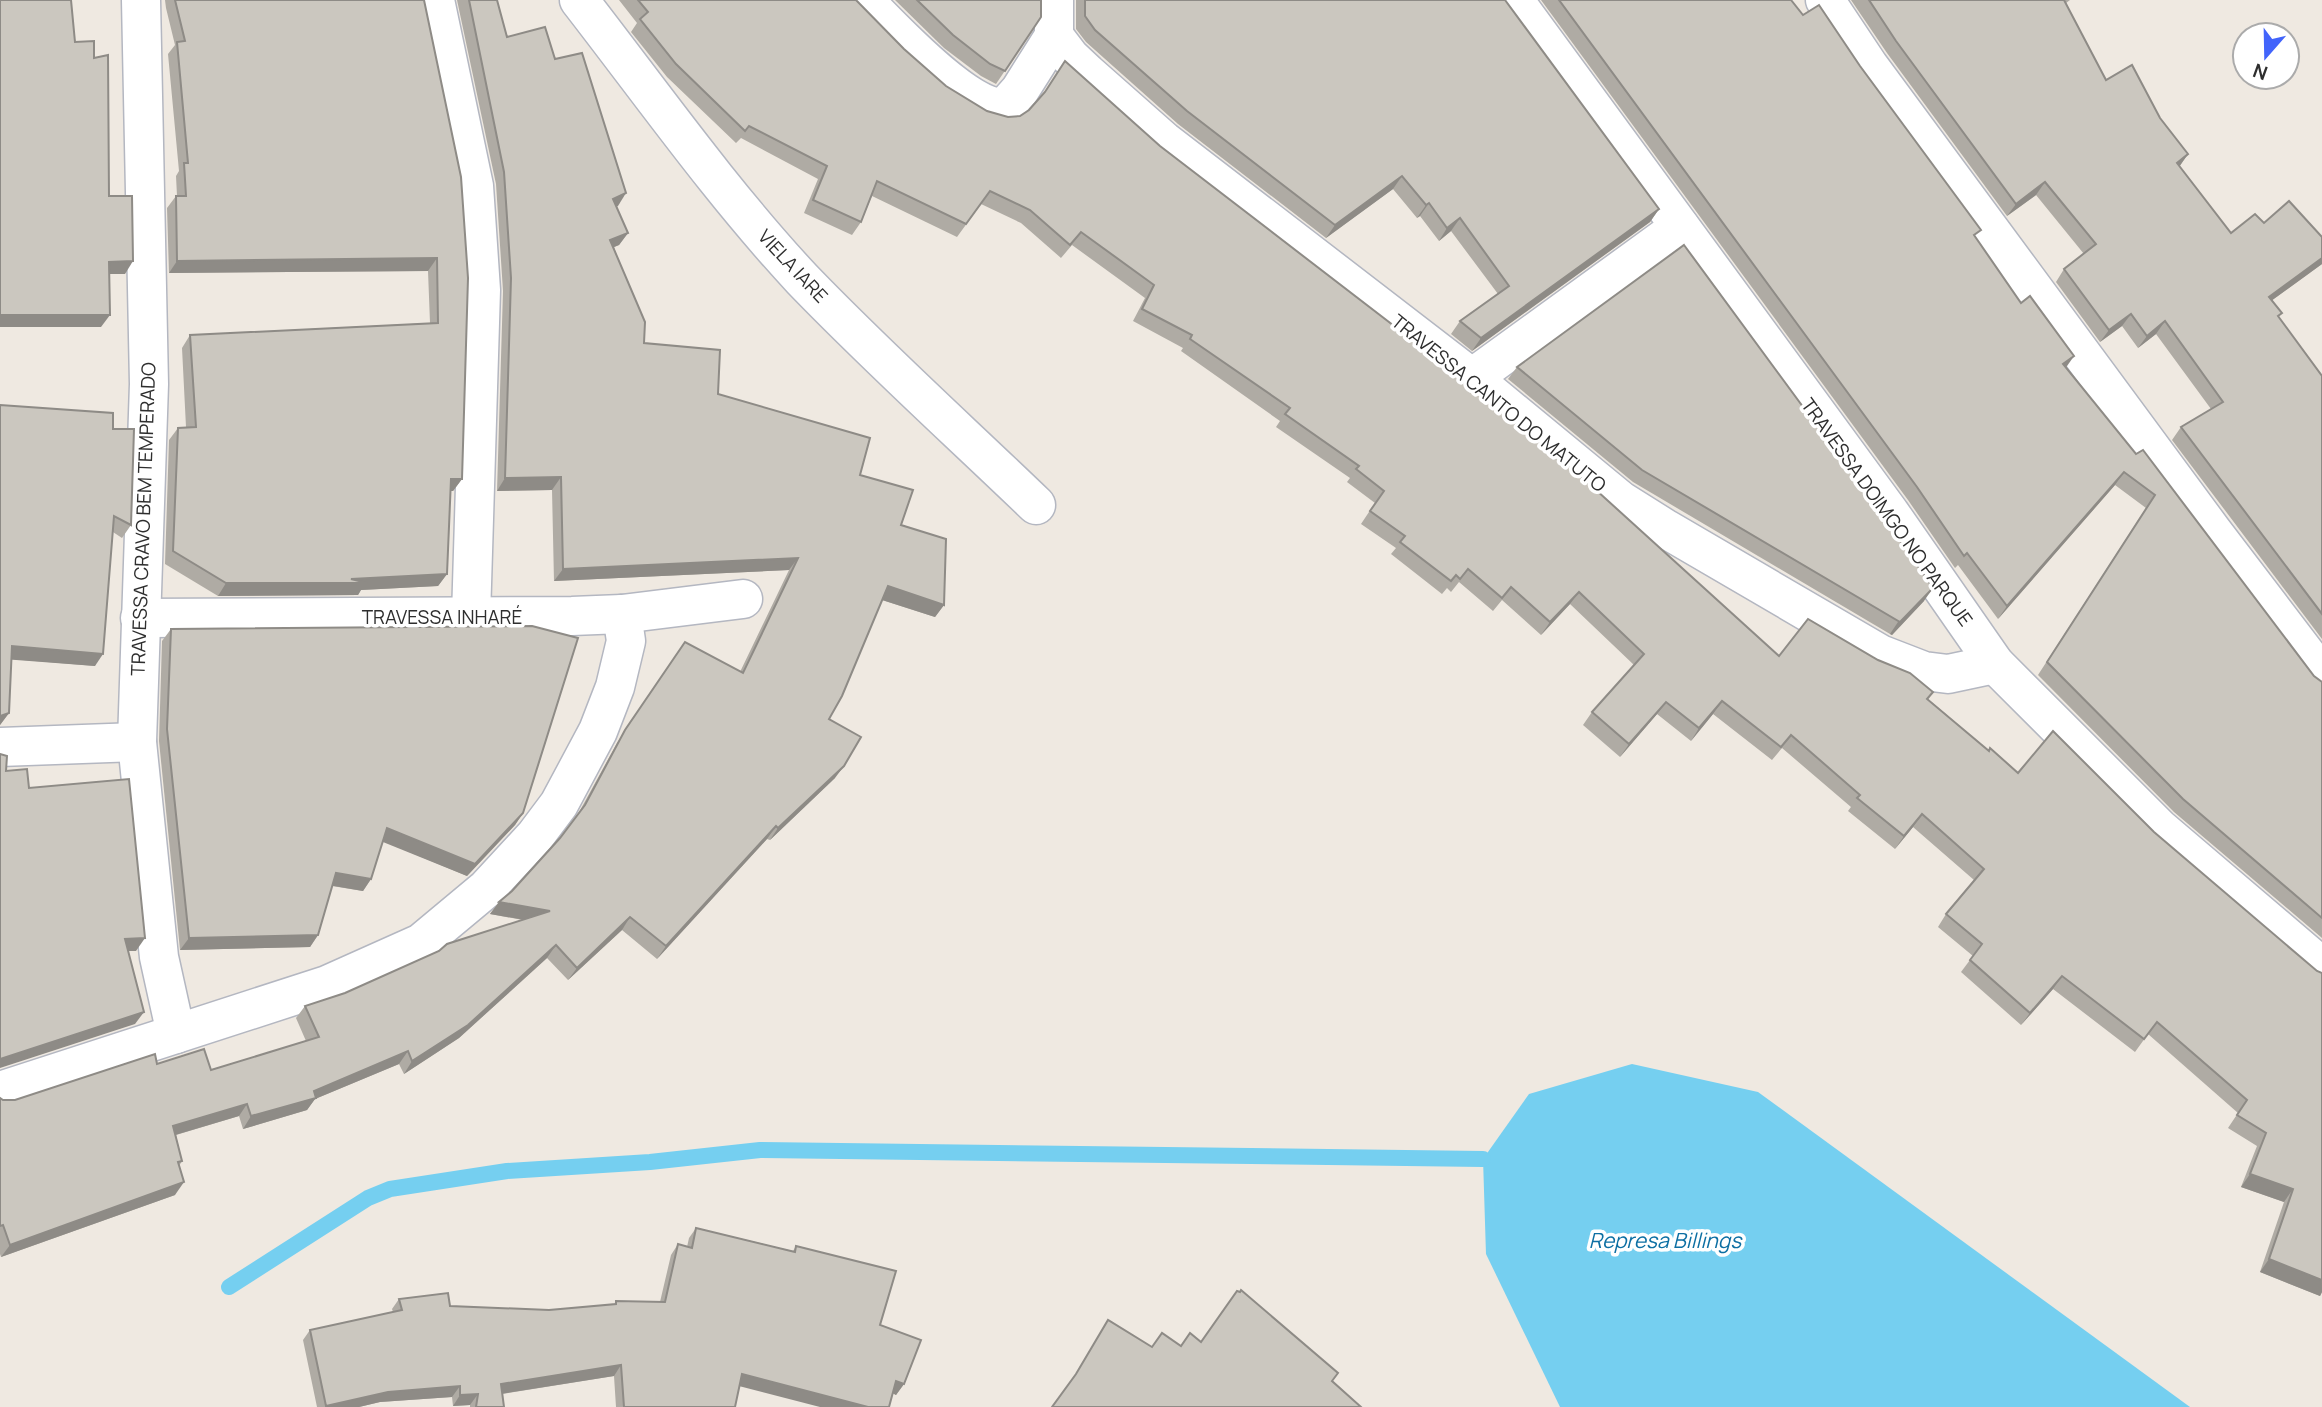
<svg xmlns="http://www.w3.org/2000/svg" width="2322" height="1407" font-family="Manrope,sans-serif">
<rect width="100%" height="100%" fill="#efe9e1"/>
<path fill="#75cff0" d="M 1632,1064 L 1758,1092 L 2190,1407 L 1560,1407 L 1486,1254 L 1483,1159 L 1529,1094 Z"/>
<g fill="none" stroke-linecap="round" stroke-linejoin="round">
<path stroke="#75cff0" stroke-width="16" d="M 229,1287 L 368,1198 L 390,1189 L 507,1171 L 650,1162 L 760,1150 L 1483,1159"/>
<defs>
<g id="street">
<path d="M 141,0 L 149,384 L 137,742 L 159,957 L 176,1034"/>
<path d="M 435,0 L 474,186 L 481,290 L 471,617"/>
<path d="M 579,0 C 652,94 721,192 802,279 C 877,357 958,430 1036,505"/>
<path d="M 864,0 C 892,28 965,108 1004,108 L 1020,90 L 1054,36 L 1054,0"/>
<path d="M 1514,0 L 1890,513 L 1995,664 L 2159,828 L 2322,967"/>
<path d="M 1825,0 L 1869,66 L 2213,532 L 2322,675"/>
<path d="M 1054,36 L 1070,57 L 1087,73 L 1164,141 L 1472,378 L 1620,500 L 1666,529 L 1880,654 L 1924,671 L 1948,674 L 1995,664"/>
<path d="M 1472,378 L 1680,227"/>
<path d="M 140,618 L 572,616 L 622,614 L 743,599"/>
<path d="M 0,747 L 137,742"/>
<path d="M 0,1091 L 327,985 L 421,943 L 487,888 L 535,836 L 559,804 L 598,731 L 615,687 L 626,641 L 622,614"/>
</g>
</defs>
<use href="#street" stroke="#b4b7c1" stroke-width="41"/>
<use href="#street" stroke="#fff" stroke-width="38"/>
</g>
<g fill="#afaba4">
<path d="M 165,0 L 424,0 L 462,479 L 453,491 L 450,491 L 447,574 L 438,586 L 361,590 L 358,595 L 218,596 L 165,564 L 169,440 L 178,428 L 186,427 L 182,348 L 190,335 L 430,323 L 428,271 L 169,273 L 167,208 L 176,196 L 177,196 L 176,176 L 179,171 L 168,54 L 175,45 L 166,8 Z"/>
<path d="M 457,0 L 497,0 L 507,37 L 555,59 L 618,206 L 616,206 L 628,233 L 619,245 L 614,247 L 644,343 L 718,394 L 860,475 L 901,525 L 944,605 L 935,617 L 882,600 L 829,719 L 835,778 L 770,840 L 767,839 L 657,959 L 622,930 L 568,980 L 547,958 L 459,1038 L 404,1074 L 399,1064 L 315,1099 L 307,1110 L 243,1129 L 239,1116 L 176,1135 L 182,1161 L 179,1166 L 175,1195 L 1,1257 L 0,1254 L 0,1098 L 3,1100 L 15,1100 L 157,1064 L 211,1070 L 306,1041 L 296,1018 L 305,1006 L 345,993 L 523,920 L 490,914 L 499,902 L 512,891 L 560,838 L 578,814 L 617,743 L 685,642 L 740,672 L 789,570 L 554,581 L 552,490 L 497,491 L 503,291 L 496,184 Z"/>
<path d="M 619,0 L 856,0 L 904,49 L 946,86 L 987,111 L 1008,117 L 1020,116 L 1029,110 L 1043,95 L 1065,61 L 1160,146 L 1779,656 L 1933,692 L 1928,699 L 1989,751 L 2018,773 L 2154,832 L 2317,971 L 2322,973 L 2322,1292 L 2320,1296 L 2260,1272 L 2284,1202 L 2241,1187 L 2257,1146 L 2228,1128 L 2238,1113 L 2148,1034 L 2135,1052 L 2053,989 L 2021,1025 L 1961,972 L 1973,956 L 1938,927 L 1946,914 L 1974,880 L 1913,827 L 1895,849 L 1848,811 L 1851,807 L 1782,748 L 1772,760 L 1713,714 L 1691,741 L 1657,714 L 1620,757 L 1583,725 L 1592,712 L 1634,665 L 1570,604 L 1541,635 L 1502,600 L 1493,611 L 1459,582 L 1451,592 L 1447,588 L 1442,594 L 1391,554 L 1396,548 L 1361,524 L 1375,503 L 1347,482 L 1350,478 L 1276,427 L 1280,421 L 1181,351 L 1183,348 L 1133,321 L 1145,298 L 1072,245 L 1061,258 L 1021,223 L 981,204 L 957,237 L 872,196 L 861,222 L 852,235 L 804,213 L 818,179 L 741,138 L 736,143 L 667,77 L 631,32 L 637,23 Z"/>
<path d="M 895,0 L 1041,0 L 1041,17 L 996,84 L 981,76 L 944,48 Z"/>
<path d="M 1076,0 L 1505,0 L 1659,209 L 1650,222 L 1472,351 L 1451,334 L 1460,321 L 1498,294 L 1451,231 L 1439,241 L 1420,216 L 1417,218 L 1393,189 L 1326,238 L 1178,124 L 1086,42 L 1076,29 Z"/>
<path d="M 1541,0 L 1791,0 L 1975,237 L 2066,367 L 2314,676 L 2322,682 L 2322,938 L 2174,812 L 2038,675 L 2146,508 L 2115,485 L 1998,619 L 1958,565 L 1955,568 L 1908,500 Z"/>
<path d="M 1851,0 L 2070,0 L 2066,3 L 2106,80 L 2160,118 L 2188,154 L 2179,167 L 2231,233 L 2264,223 L 2322,237 L 2322,264 L 2272,300 L 2279,318 L 2322,376 L 2322,639 L 2172,440 L 2181,427 L 2211,409 L 2156,334 L 2138,348 L 2122,326 L 2100,342 L 2056,282 L 2064,269 L 2084,254 L 2036,195 L 2007,216 L 1887,53 Z"/>
<path d="M 1517,367 L 1924,601 L 1892,635 L 1890,634 L 1633,482 L 1508,379 Z"/>
<path d="M 0,405 L 113,429 L 131,525 L 122,538 L 113,532 L 95,666 L 11,659 L 9,713 L 0,725 Z"/>
<path d="M 171,629 L 523,813 L 515,825 L 467,876 L 383,841 L 371,879 L 363,891 L 332,886 L 318,935 L 310,947 L 180,950 L 159,741 L 162,641 Z"/>
<path d="M 696,1228 L 793,1251 L 796,1246 L 880,1325 L 904,1384 L 896,1395 L 893,1393 L 739,1386 L 735,1407 L 616,1407 L 614,1376 L 502,1394 L 504,1407 L 470,1407 L 470,1405 L 453,1406 L 452,1397 L 380,1402 L 359,1407 L 317,1407 L 303,1340 L 310,1330 L 393,1312 L 392,1309 L 399,1299 L 450,1306 L 549,1310 L 614,1304 L 616,1301 L 660,1302 L 671,1255 L 678,1244 L 687,1247 L 689,1238 Z"/>
<path d="M 1108,1320 L 1152,1347 L 1180,1346 L 1201,1342 L 1338,1373 L 1070,1383 Z"/>
</g>
<g fill="#8e8b86">
<path d="M 2188,154 L 2179,167 L 2177,163 Z"/>
<path d="M 1402,176 L 1393,189 L 1326,238 L 1335,225 Z"/>
<path d="M 2045,182 L 2036,195 L 2007,216 L 2016,204 Z"/>
<path d="M 626,193 L 618,206 L 604,211 L 613,199 Z"/>
<path d="M 1429,203 L 1420,216 L 1417,218 L 1426,205 Z"/>
<path d="M 1659,209 L 1650,222 L 1472,351 L 1481,338 Z"/>
<path d="M 1460,218 L 1451,231 L 1439,241 L 1447,228 Z"/>
<path d="M 628,233 L 619,245 L 602,252 L 610,240 Z"/>
<path d="M 437,258 L 428,271 L 169,273 L 177,261 Z"/>
<path d="M 2322,258 L 2322,264 L 2260,309 L 2269,297 Z"/>
<path d="M 133,261 L 125,274 L 100,274 L 109,262 Z"/>
<path d="M 2131,314 L 2122,326 L 2100,342 L 2109,330 Z"/>
<path d="M 0,315 L 110,315 L 101,327 L 0,327 Z"/>
<path d="M 2165,321 L 2156,334 L 2138,348 L 2147,336 Z"/>
<path d="M 2074,356 L 2065,369 L 2063,364 Z"/>
<path d="M 2124,472 L 2115,485 L 1998,619 L 2007,606 Z"/>
<path d="M 561,477 L 552,490 L 497,491 L 505,478 Z"/>
<path d="M 451,479 L 462,479 L 453,491 L 442,491 Z"/>
<path d="M 798,558 L 789,570 L 554,581 L 563,569 Z"/>
<path d="M 447,574 L 438,586 L 361,590 L 358,595 L 218,596 L 226,583 Z"/>
<path d="M 888,586 L 944,605 L 935,617 L 879,599 Z"/>
<path d="M 1933,588 L 1924,601 L 1892,635 L 1890,634 L 1898,622 Z"/>
<path d="M 1579,592 L 1570,604 L 1541,635 L 1550,622 Z"/>
<path d="M 12,646 L 103,654 L 95,666 L 3,659 Z"/>
<path d="M 1722,701 L 1713,714 L 1691,741 L 1699,728 Z"/>
<path d="M 1666,702 L 1657,714 L 1620,757 L 1629,744 Z"/>
<path d="M 9,713 L 0,725 L 0,716 Z"/>
<path d="M 844,766 L 835,778 L 770,840 L 778,828 Z"/>
<path d="M 523,813 L 515,825 L 467,876 L 378,840 L 387,828 Z"/>
<path d="M 1922,814 L 1913,827 L 1895,849 L 1904,836 Z"/>
<path d="M 776,826 L 767,839 L 657,959 L 666,946 Z"/>
<path d="M 336,873 L 371,879 L 363,891 L 328,885 Z"/>
<path d="M 499,902 L 550,911 L 542,923 L 490,914 Z"/>
<path d="M 630,917 L 622,930 L 568,980 L 577,968 Z"/>
<path d="M 318,935 L 310,947 L 180,950 L 189,938 Z"/>
<path d="M 145,938 L 136,951 L 117,951 L 125,939 Z"/>
<path d="M 556,945 L 547,958 L 459,1038 L 404,1074 L 412,1061 Z"/>
<path d="M 2062,976 L 2053,989 L 2021,1025 L 2030,1013 Z"/>
<path d="M 144,1012 L 135,1024 L 0,1068 L 0,1059 L 2,1058 Z"/>
<path d="M 408,1051 L 399,1064 L 315,1099 L 307,1110 L 243,1129 L 251,1116 Z"/>
<path d="M 247,1104 L 239,1116 L 165,1138 L 173,1126 Z"/>
<path d="M 2250,1174 L 2293,1189 L 2284,1202 L 2241,1187 Z"/>
<path d="M 184,1182 L 175,1195 L 1,1257 L 10,1245 Z"/>
<path d="M 2269,1259 L 2322,1280 L 2322,1292 L 2320,1296 L 2260,1272 Z"/>
<path d="M 621,1365 L 614,1376 L 494,1395 L 501,1384 Z"/>
<path d="M 742,1374 L 868,1407 L 820,1407 L 735,1385 Z"/>
<path d="M 896,1381 L 904,1384 L 896,1395 L 888,1391 Z"/>
<path d="M 460,1386 L 452,1397 L 380,1402 L 359,1407 L 325,1407 L 326,1406 L 388,1392 Z"/>
<path d="M 478,1394 L 470,1405 L 453,1406 L 460,1395 Z"/>
</g>
<g fill="#cbc7bf" stroke="#8e8b86" stroke-width="2">
<path d="M 0,0 L 71,0 L 75,42 L 94,41 L 94,58 L 108,55 L 109,196 L 132,196 L 133,261 L 109,262 L 110,315 L 0,315 Z"/>
<path d="M 175,0 L 424,0 L 461,177 L 468,278 L 462,479 L 451,479 L 447,574 L 351,579 L 367,583 L 226,583 L 173,551 L 178,428 L 196,427 L 190,335 L 438,323 L 437,258 L 177,261 L 176,196 L 186,196 L 184,163 L 188,163 L 177,42 L 185,41 Z"/>
<path d="M 469,0 L 497,0 L 507,37 L 545,27 L 555,59 L 582,53 L 626,193 L 613,199 L 628,233 L 610,240 L 645,322 L 644,343 L 720,350 L 718,394 L 870,438 L 860,475 L 913,490 L 901,525 L 946,539 L 944,605 L 888,586 L 842,696 L 829,719 L 861,737 L 844,766 L 778,828 L 776,826 L 666,946 L 630,917 L 577,968 L 556,945 L 468,1025 L 412,1061 L 408,1051 L 314,1091 L 316,1098 L 251,1116 L 247,1104 L 173,1126 L 182,1161 L 178,1162 L 184,1182 L 10,1245 L 3,1225 L 0,1226 L 0,1098 L 3,1100 L 15,1100 L 155,1054 L 157,1064 L 204,1049 L 211,1070 L 319,1037 L 305,1006 L 345,993 L 439,951 L 447,944 L 550,911 L 499,902 L 512,891 L 560,838 L 585,805 L 625,730 L 685,642 L 743,673 L 798,558 L 563,569 L 561,477 L 505,478 L 511,278 L 504,172 Z"/>
<path d="M 638,0 L 856,0 L 904,49 L 946,86 L 987,111 L 1008,117 L 1020,116 L 1029,110 L 1045,92 L 1065,61 L 1160,146 L 1467,382 L 1574,470 L 1779,656 L 1808,619 L 1878,660 L 1910,673 L 1933,692 L 1927,699 L 1989,751 L 1990,748 L 2018,773 L 2053,731 L 2154,832 L 2317,971 L 2322,973 L 2322,1280 L 2269,1259 L 2293,1189 L 2250,1174 L 2266,1133 L 2237,1115 L 2247,1100 L 2157,1022 L 2144,1039 L 2062,976 L 2030,1013 L 1970,960 L 1982,944 L 1946,914 L 1984,869 L 1922,814 L 1904,836 L 1857,798 L 1860,795 L 1791,735 L 1781,747 L 1722,701 L 1699,728 L 1666,702 L 1629,744 L 1592,712 L 1644,654 L 1579,592 L 1550,622 L 1511,587 L 1502,598 L 1468,569 L 1460,579 L 1456,575 L 1451,581 L 1400,542 L 1405,536 L 1370,511 L 1384,491 L 1356,469 L 1359,466 L 1285,414 L 1290,408 L 1190,339 L 1192,335 L 1142,309 L 1154,285 L 1081,232 L 1070,245 L 1030,210 L 990,191 L 966,224 L 877,181 L 861,222 L 813,200 L 827,166 L 749,126 L 745,131 L 676,64 L 640,19 L 648,12 Z"/>
<path d="M 917,0 L 1041,0 L 1041,17 L 1005,71 L 990,64 L 953,35 Z"/>
<path d="M 1085,0 L 1505,0 L 1659,209 L 1481,338 L 1460,321 L 1509,286 L 1460,218 L 1447,228 L 1429,203 L 1426,205 L 1402,176 L 1335,225 L 1187,111 L 1095,30 L 1085,16 Z"/>
<path d="M 1559,0 L 1791,0 L 1803,15 L 1819,5 L 1860,66 L 1981,230 L 1974,235 L 2021,303 L 2030,296 L 2074,356 L 2063,364 L 2136,454 L 2143,450 L 2314,676 L 2322,682 L 2322,918 L 2183,799 L 2047,662 L 2155,495 L 2124,472 L 2007,606 L 1967,553 L 1964,556 L 1917,487 Z"/>
<path d="M 1869,0 L 2064,0 L 2106,80 L 2132,65 L 2160,118 L 2188,154 L 2177,163 L 2231,233 L 2255,214 L 2264,223 L 2289,201 L 2322,237 L 2322,258 L 2269,297 L 2282,313 L 2278,316 L 2322,376 L 2322,614 L 2181,427 L 2223,402 L 2165,321 L 2147,336 L 2131,314 L 2109,330 L 2064,269 L 2096,244 L 2045,182 L 2016,204 L 1896,41 Z"/>
<path d="M 1684,245 L 1881,513 L 1933,588 L 1900,622 L 1642,470 L 1517,367 Z"/>
<path d="M 0,405 L 113,413 L 113,429 L 134,429 L 131,525 L 114,516 L 103,654 L 12,646 L 9,713 L 0,716 Z"/>
<path d="M 532,626 L 578,638 L 523,813 L 475,864 L 387,828 L 371,879 L 336,873 L 318,935 L 189,938 L 167,729 L 171,629 Z"/>
<path d="M 0,754 L 7,756 L 6,771 L 27,769 L 29,788 L 129,779 L 145,938 L 125,939 L 144,1012 L 0,1059 Z"/>
<path d="M 696,1228 L 795,1252 L 796,1246 L 896,1271 L 880,1325 L 921,1340 L 904,1384 L 896,1381 L 889,1407 L 868,1407 L 742,1374 L 735,1407 L 624,1407 L 621,1365 L 501,1384 L 504,1407 L 476,1407 L 478,1394 L 460,1395 L 460,1386 L 388,1392 L 326,1406 L 310,1330 L 402,1310 L 399,1299 L 448,1293 L 450,1306 L 549,1310 L 616,1304 L 616,1301 L 665,1302 L 678,1244 L 692,1248 Z"/>
<path d="M 1241,1290 L 1338,1373 L 1332,1381 L 1361,1407 L 1052,1407 L 1076,1374 L 1108,1320 L 1152,1347 L 1162,1333 L 1181,1346 L 1190,1333 L 1201,1342 L 1237,1291 L 1240,1292 Z"/>
</g>
<g text-anchor="middle" stroke-width="7" stroke-linejoin="round" paint-order="stroke">
<g font-size="19" fill="#2e2e2e" stroke="#fff">
<text transform="translate(793 266) rotate(47)" y="7">VIELA IARE</text>
<text transform="translate(1499 403) rotate(39)" y="7">TRAVESSA CANTO DO MATUTO</text>
<text transform="translate(1887 512) rotate(54)" y="7">TRAVESSA DOIMGO NO PARQUE</text>
<text transform="translate(143 519) rotate(-88)" y="7">TRAVESSA CRAVO BEM TEMPERADO</text>
<text x="442" y="624">TRAVESSA INHARÉ</text>
</g>
<g font-size="21" font-style="italic" fill="#0d6fa3" stroke="#fff">
<text x="1665" y="1248">Represa Billings</text>
</g>
</g>
<g transform="translate(2266 56) rotate(200)"><circle r="33" fill="#ffffff" stroke="#ababab" stroke-width="2"/>
<path d="M0-5L12 26L0 18L-12 26Z" fill="#4264fb"/>
<text y="-10" font-size="19" font-weight="bold" text-anchor="middle" fill="#2e2e2e">N</text>
</g>
</svg>
